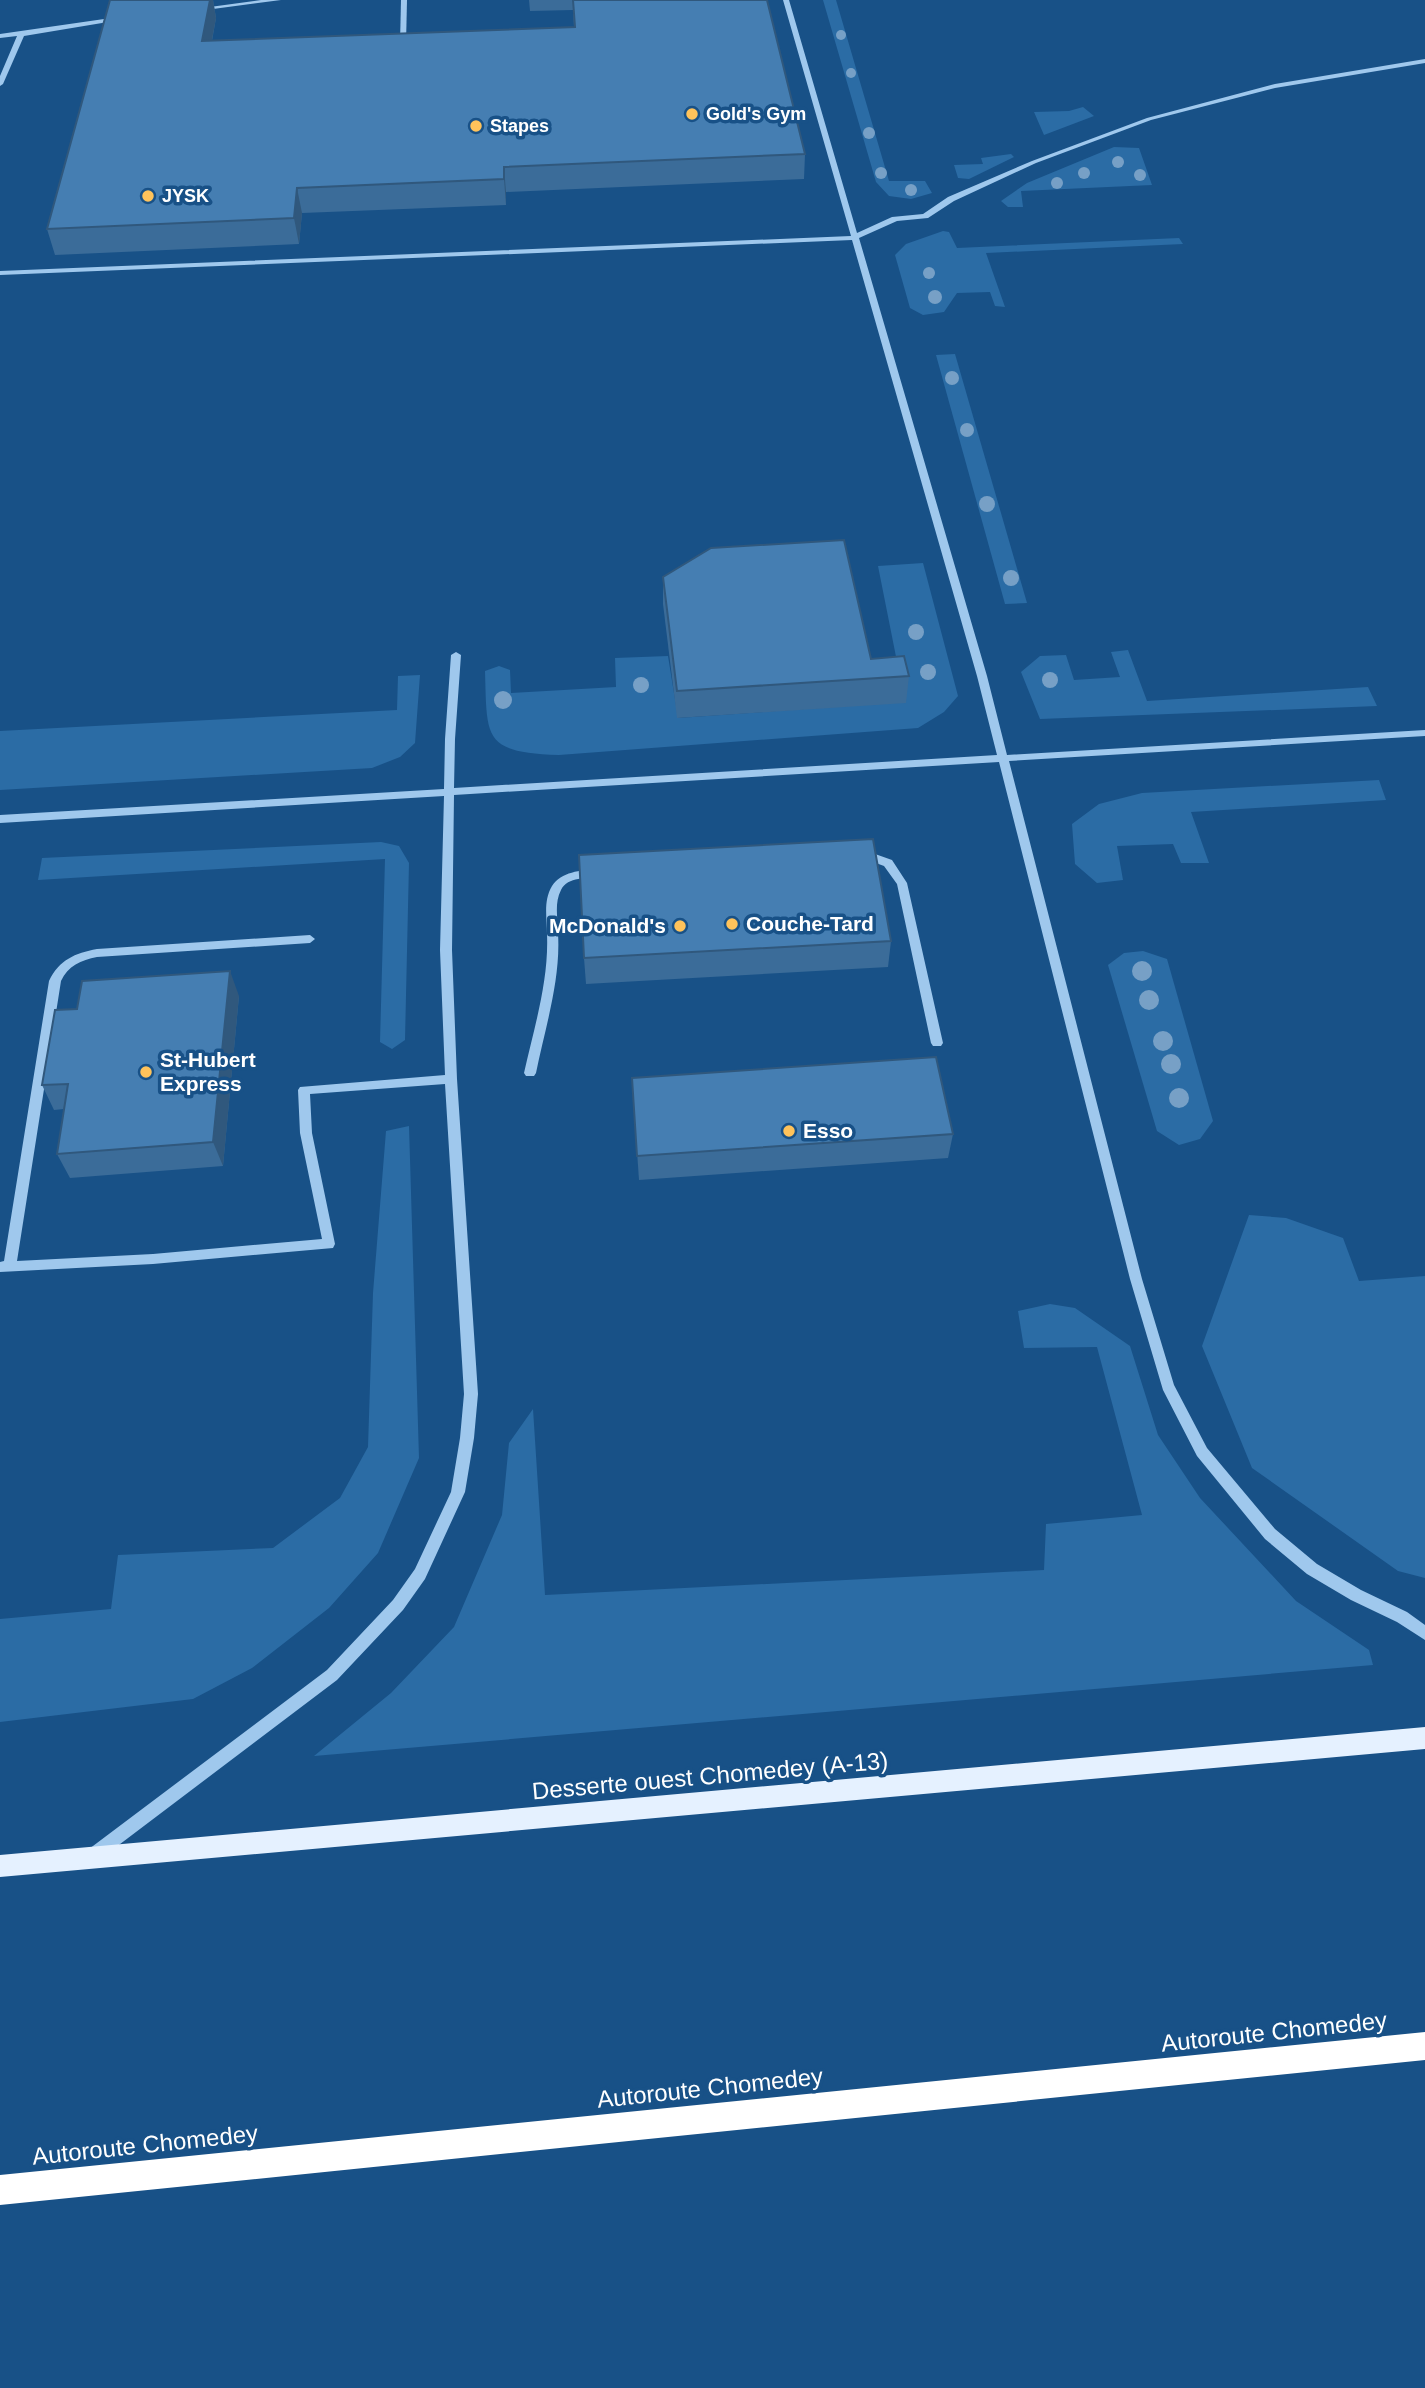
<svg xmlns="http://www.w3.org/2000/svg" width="1425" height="2388" font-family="Helvetica,sans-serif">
<rect width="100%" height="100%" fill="#185187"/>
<g fill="#2b6ca5">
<path d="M 823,0 L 836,0 L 889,181 L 925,181 L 932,193 L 911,199 L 889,196 L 876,182 Z"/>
<path d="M 1083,107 L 1094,116 L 1044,135 L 1034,112 L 1069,111 Z"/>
<path d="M 1114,147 L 1139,148 L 1152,185 L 1021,191 L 1023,207 L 1008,207 L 1001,201 L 1027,183 Z"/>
<path d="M 1011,154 L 1014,157 L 969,179 L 958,178 L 954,165 L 983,164 L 981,158 Z"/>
<path d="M 943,231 L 949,232 L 957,248 L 1179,238 L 1183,244 L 986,253 L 1005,307 L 995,306 L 990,292 L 957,293 L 944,312 L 923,315 L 910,308 L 895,255 L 906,244 Z"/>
<path d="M 955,354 L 1027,603 L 1005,604 L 936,355 Z"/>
<path d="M 923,563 L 958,696 L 944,712 L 918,728 L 559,755 C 483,752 487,739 485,671 L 499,666 L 510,670 L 511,693 L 616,687 L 615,658 L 668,656 L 678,718 L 905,702 L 878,566 Z"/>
<path d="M 1128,650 L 1147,701 L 1368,687 L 1377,706 L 1040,719 L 1021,672 L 1040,656 L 1066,655 L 1074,680 L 1120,677 L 1111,652 Z"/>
<path d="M 420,675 L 415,743 L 400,757 L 372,768 L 0,790 L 0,731 L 397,710 L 398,676 Z"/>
<path d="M 1379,780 L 1386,800 L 1191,812 L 1209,863 L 1181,863 L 1173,844 L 1117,846 L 1123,880 L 1097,883 L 1075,864 L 1072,824 L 1099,804 L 1142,793 Z"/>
<path d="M 381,842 L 399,846 L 409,863 L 405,1040 L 392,1049 L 380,1042 L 385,859 L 38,880 L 42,858 Z"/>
<path d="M 1143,951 L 1167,959 L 1213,1121 L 1200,1139 L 1179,1145 L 1157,1131 L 1108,965 L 1124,953 Z"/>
<path d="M 409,1126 L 419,1458 L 378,1553 L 329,1608 L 252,1668 L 193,1699 L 0,1722 L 0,1619 L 111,1609 L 118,1555 L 273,1548 L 340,1498 L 368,1447 L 373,1293 L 386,1131 Z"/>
<path d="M 1249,1215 L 1286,1218 L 1343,1238 L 1359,1281 L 1425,1276 L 1425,1578 L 1398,1571 L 1252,1468 L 1202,1346 Z"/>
<path d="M 1050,1304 L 1075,1308 L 1130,1346 L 1158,1435 L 1200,1498 L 1296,1601 L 1369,1650 L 1373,1665 L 314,1756 L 391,1693 L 454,1627 L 502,1515 L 509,1443 L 533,1409 L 545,1595 L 1044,1570 L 1046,1524 L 1142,1515 L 1097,1347 L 1024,1348 L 1018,1311 Z"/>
</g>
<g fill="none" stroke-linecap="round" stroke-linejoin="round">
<g fill="#9fc8ed" fill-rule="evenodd">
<path d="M 261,0 L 281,0 L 198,11 L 195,9 Z"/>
<path d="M 401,0 L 407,0 L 406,44 L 403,46 L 400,44 Z"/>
<path d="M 783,0 L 789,0 L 857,233 L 892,217 L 923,214 L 948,197 L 1032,161 L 1147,118 L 1275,84 L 1425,59 L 1425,63 L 1275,88 L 1151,120 L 1036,163 L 954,201 L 928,218 L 897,221 L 859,238 L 987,676 L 1007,755 L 1425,730 L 1425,736 L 1009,761 L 1142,1279 L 1174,1385 L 1207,1448 L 1275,1529 L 1317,1564 L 1361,1590 L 1407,1612 L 1425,1625 L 1425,1640 L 1397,1622 L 1351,1600 L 1307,1574 L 1265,1539 L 1197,1456 L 1163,1390 L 1130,1279 L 999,762 L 454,795 L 452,950 L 457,1079 L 478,1394 L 474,1438 L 465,1492 L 425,1579 L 403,1610 L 337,1680 L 95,1863 L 89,1861 L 87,1855 L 89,1849 L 327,1670 L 393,1600 L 415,1569 L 451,1492 L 460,1438 L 464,1394 L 445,1084 L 310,1094 L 312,1133 L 335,1244 L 333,1248 L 153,1264 L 0,1272 L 0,1262 L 4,1261 L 49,981 C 59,960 75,953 97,949 L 310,935 L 315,939 L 310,943 L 97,957 C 81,960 68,966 61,981 L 17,1261 L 153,1254 L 322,1239 L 300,1133 L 298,1090 L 300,1087 L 445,1075 L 440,950 L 444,796 L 0,823 L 0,815 L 444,789 L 445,739 L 451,655 L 456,652 L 461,655 L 455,739 L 454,788 L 997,755 L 977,676 L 852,240 L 0,275 L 0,271 L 851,236 Z"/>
<path d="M 118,17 L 120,20 L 24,36 L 3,84 L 0,86 L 0,76 L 17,36 L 0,38 L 0,34 Z"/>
<path d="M 861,849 L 892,860 L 907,883 L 943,1043 L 941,1046 L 933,1046 L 931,1043 L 897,884 L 884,866 L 857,856 L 856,853 L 857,850 Z"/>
<path d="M 596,869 L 600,870 L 601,873 L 600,876 C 587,879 568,876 561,890 C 554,903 558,920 558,933 C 561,980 545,1028 536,1073 L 534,1076 L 526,1076 L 524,1073 C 534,1028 549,981 547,934 C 547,918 543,901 552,886 C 561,872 581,870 596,869 Z"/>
</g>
<path fill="#e5f1ff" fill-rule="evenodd" d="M 1425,1727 L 1425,1749 L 0,1877 L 0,1855 Z"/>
<path fill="#fff" fill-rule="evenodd" d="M 1425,2032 L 1425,2060 L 0,2205 L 0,2175 Z"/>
</g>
<g fill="#77a0c6">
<circle cx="841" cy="35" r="5"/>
<circle cx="851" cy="73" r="5"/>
<circle cx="869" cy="133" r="6"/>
<circle cx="1118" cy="162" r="6"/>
<circle cx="881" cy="173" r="6"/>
<circle cx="1084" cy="173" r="6"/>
<circle cx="1140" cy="175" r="6"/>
<circle cx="1057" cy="183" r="6"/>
<circle cx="911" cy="190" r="6"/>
<circle cx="929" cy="273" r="6"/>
<circle cx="935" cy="297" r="7"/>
<circle cx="952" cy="378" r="7"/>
<circle cx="967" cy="430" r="7"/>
<circle cx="987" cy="504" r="8"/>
<circle cx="1011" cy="578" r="8"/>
<circle cx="916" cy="632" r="8"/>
<circle cx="928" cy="672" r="8"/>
<circle cx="1050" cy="680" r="8"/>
<circle cx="641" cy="685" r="8"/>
<circle cx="503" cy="700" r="9"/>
<circle cx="1142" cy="971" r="10"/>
<circle cx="1149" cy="1000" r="10"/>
<circle cx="1163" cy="1041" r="10"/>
<circle cx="1171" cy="1064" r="10"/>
<circle cx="1179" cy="1098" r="10"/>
</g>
<g fill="#3b6c99">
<path d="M 110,0 L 213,0 L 216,18 L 212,41 L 574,27 L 573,10 L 530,11 L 529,0 L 767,0 L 805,154 L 804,179 L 506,192 L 506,205 L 302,213 L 299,244 L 55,255 L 47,229 Z"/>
<path d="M 663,577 L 871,659 L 909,676 L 906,703 L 677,718 L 663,604 Z"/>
<path d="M 891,941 L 888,967 L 586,984 L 584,958 Z"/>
<path d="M 239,996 L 223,1166 L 70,1178 L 57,1154 L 64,1109 L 54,1110 L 42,1085 Z"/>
<path d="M 632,1078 L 953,1134 L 948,1158 L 639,1180 Z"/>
</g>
<g fill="#30587d">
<path d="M 210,0 L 213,0 L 216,18 L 207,66 L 202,41 Z"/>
<path d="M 504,167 L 506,192 L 506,205 L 504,179 Z"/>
<path d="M 297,188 L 302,213 L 299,244 L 294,218 Z"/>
<path d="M 230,971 L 239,996 L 223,1166 L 213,1142 Z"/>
</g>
<g fill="#457eb2" stroke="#30587d" stroke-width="2">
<path d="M 110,0 L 210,0 L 202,41 L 575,27 L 573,0 L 767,0 L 805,154 L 504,167 L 504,179 L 297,188 L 294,218 L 47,229 Z"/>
<path d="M 844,540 L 871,659 L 904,656 L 909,676 L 677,691 L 663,577 L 711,548 Z"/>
<path d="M 873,839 L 891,941 L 584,958 L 579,855 Z"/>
<path d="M 230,971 L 213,1142 L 57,1154 L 68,1084 L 42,1085 L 55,1010 L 77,1009 L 82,981 Z"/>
<path d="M 936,1057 L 953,1134 L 637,1156 L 632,1078 Z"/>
</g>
<g fill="#ffc35b" stroke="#185187" stroke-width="2.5">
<circle cx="692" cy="114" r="7"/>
<circle cx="476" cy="126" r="7"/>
<circle cx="148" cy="196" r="7"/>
<circle cx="732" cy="924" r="7"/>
<circle cx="680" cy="926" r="7"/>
<circle cx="146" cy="1072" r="7"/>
<circle cx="789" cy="1131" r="7"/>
</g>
<g text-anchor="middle" stroke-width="7" stroke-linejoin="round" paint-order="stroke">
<g font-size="18" font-weight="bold" fill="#fff" stroke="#185187" text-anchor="start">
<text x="706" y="120">Gold's Gym</text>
<text x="490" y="132">Stapes</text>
<text x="162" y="202">JYSK</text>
</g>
<g font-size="21" font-weight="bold" fill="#fff" stroke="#185187" text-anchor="start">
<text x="746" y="931">Couche-Tard</text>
<text x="666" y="933" text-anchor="end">McDonald's</text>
<text x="160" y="1067">St-Hubert<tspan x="160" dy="24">Express</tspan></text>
<text x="803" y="1138">Esso</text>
</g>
<g font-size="24" fill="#fff" stroke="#185187">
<text transform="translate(710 1776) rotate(-5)" y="8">Desserte ouest Chomedey (A-13)</text>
<text transform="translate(1274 2032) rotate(-6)" y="8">Autoroute Chomedey</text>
<text transform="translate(710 2088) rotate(-6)" y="8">Autoroute Chomedey</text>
<text transform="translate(145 2145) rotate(-6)" y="8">Autoroute Chomedey</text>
</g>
</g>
</svg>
